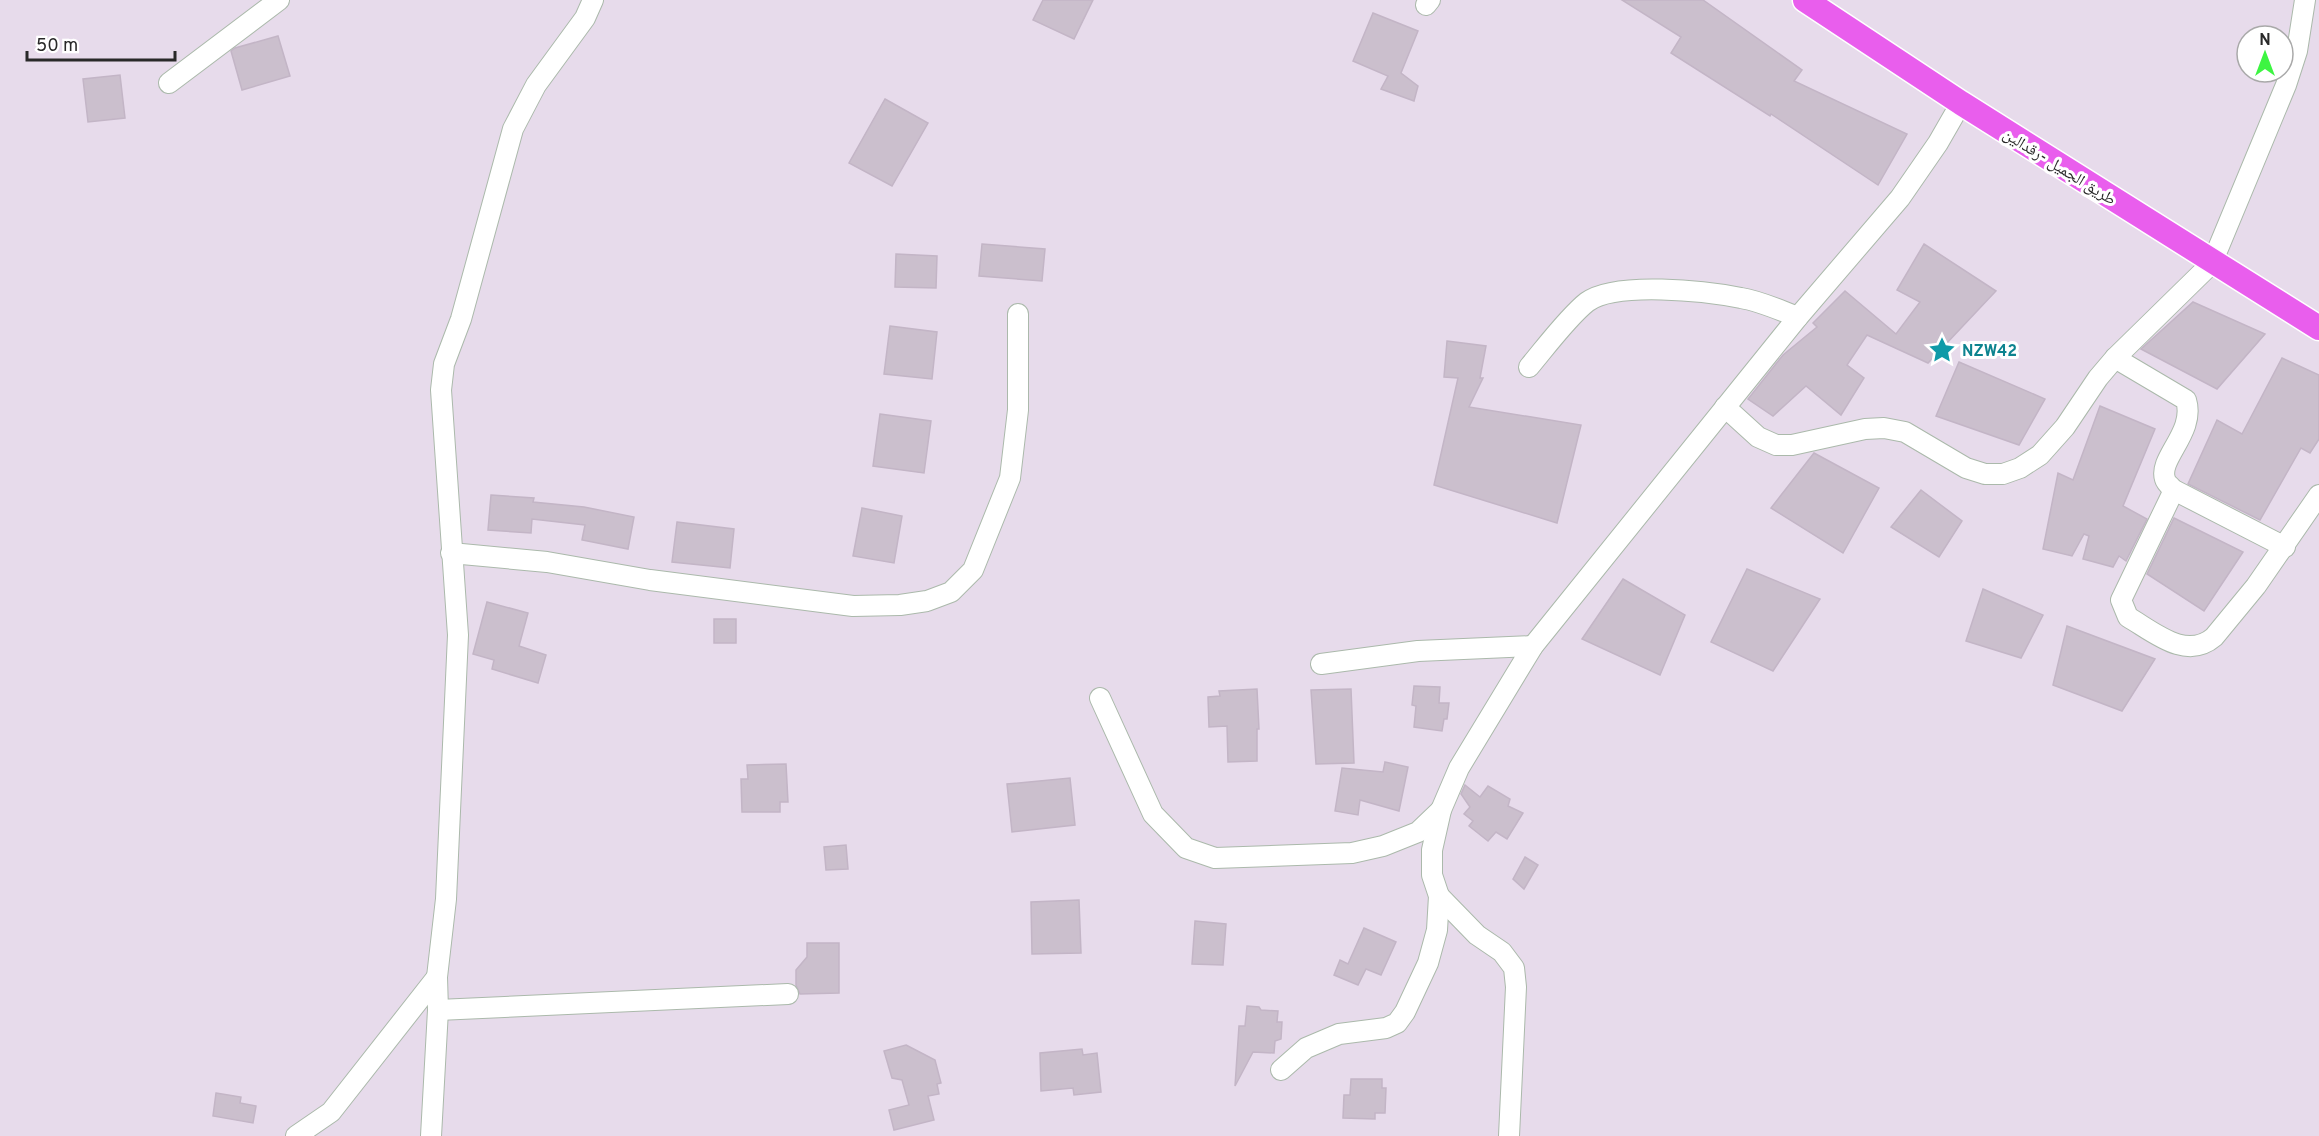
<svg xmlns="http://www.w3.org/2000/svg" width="2319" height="1136" font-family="Overpass,'Noto Naskh Arabic',sans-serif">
<rect width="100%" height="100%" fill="#e7dbeb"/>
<g fill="#cbbfcd" stroke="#c3b5c6" stroke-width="1.5">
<path d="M 1043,0 L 1093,0 L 1074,39 L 1033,20 Z"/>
<path d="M 1622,0 L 1703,0 L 1802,70 L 1794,81 L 1907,134 L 1878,185 L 1771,114 L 1770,116 L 1671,53 L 1681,37 Z"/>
<path d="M 1373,13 L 1418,31 L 1401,73 L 1418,86 L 1414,101 L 1381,89 L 1388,76 L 1353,61 Z"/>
<path d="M 278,36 L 290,76 L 242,90 L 231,51 L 235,48 Z"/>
<path d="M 120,75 L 125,118 L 88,122 L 83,79 Z"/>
<path d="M 885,99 L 928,123 L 892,186 L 849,163 Z"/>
<path d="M 982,244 L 1045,249 L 1042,281 L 979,276 Z"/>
<path d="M 1924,244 L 1996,291 L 1928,363 L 1867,335 L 1847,365 L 1864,378 L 1841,415 L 1806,386 L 1773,416 L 1748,399 L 1783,355 L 1817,327 L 1813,323 L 1845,291 L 1896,334 L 1920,302 L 1897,290 Z"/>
<path d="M 896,254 L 937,256 L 936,288 L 895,287 Z"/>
<path d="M 2193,302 L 2265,334 L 2217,389 L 2141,349 Z"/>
<path d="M 890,326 L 937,332 L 932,379 L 884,374 Z"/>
<path d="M 1447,341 L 1486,346 L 1480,378 L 1483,378 L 1469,407 L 1581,425 L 1557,523 L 1434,485 L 1458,378 L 1444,377 Z"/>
<path d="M 2282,358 L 2319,375 L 2319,439 L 2310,453 L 2301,448 L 2260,520 L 2188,484 L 2217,420 L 2242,434 Z"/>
<path d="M 1959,362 L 2045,399 L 2019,445 L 1936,416 Z"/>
<path d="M 2100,406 L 2155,429 L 2123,506 L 2147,519 L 2126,561 L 2119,556 L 2113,567 L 2083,559 L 2089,536 L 2084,534 L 2072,556 L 2043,549 L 2058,473 L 2073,480 Z"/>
<path d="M 880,414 L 931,421 L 924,473 L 873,466 Z"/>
<path d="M 1814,453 L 1879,488 L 1843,553 L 1771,508 Z"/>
<path d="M 1921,490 L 1962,521 L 1939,557 L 1891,527 Z"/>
<path d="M 491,495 L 534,498 L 533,502 L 584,507 L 634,517 L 628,549 L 582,540 L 585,525 L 532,519 L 531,533 L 488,530 Z"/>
<path d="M 862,508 L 902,516 L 894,563 L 853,556 Z"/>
<path d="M 2174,518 L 2243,552 L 2204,611 L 2147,574 Z"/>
<path d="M 677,522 L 734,529 L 730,568 L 672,562 Z"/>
<path d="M 1747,569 L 1820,599 L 1773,671 L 1711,642 Z"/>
<path d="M 1623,579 L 1685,615 L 1660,675 L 1582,639 Z"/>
<path d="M 1983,589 L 2043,615 L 2021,658 L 1966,641 Z"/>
<path d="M 487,602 L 528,613 L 519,646 L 546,655 L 538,683 L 492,669 L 494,660 L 473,654 Z"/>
<rect x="714" y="619" width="22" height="24"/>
<path d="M 2067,626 L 2155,659 L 2122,711 L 2053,685 Z"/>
<path d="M 1414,686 L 1440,687 L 1439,703 L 1449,703 L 1447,719 L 1444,719 L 1442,731 L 1414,727 L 1416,706 L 1412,705 Z"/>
<path d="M 1257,689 L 1259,729 L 1257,729 L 1257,761 L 1228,762 L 1227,726 L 1209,727 L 1208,697 L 1220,696 L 1219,691 Z"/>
<path d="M 1351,689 L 1354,763 L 1316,764 L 1311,690 Z"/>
<path d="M 1385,762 L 1408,767 L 1399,811 L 1360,800 L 1358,815 L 1335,811 L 1342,768 L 1383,772 Z"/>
<path d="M 786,764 L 788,802 L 780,802 L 780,812 L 742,812 L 741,779 L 748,779 L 747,765 Z"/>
<path d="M 1070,778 L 1075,825 L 1012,832 L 1007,784 Z"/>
<path d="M 1465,785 L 1480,797 L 1488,786 L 1510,799 L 1508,806 L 1523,813 L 1507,839 L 1496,832 L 1488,841 L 1469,826 L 1473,821 L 1464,814 L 1470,807 L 1461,794 Z"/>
<path d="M 846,845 L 848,869 L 826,870 L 824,847 Z"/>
<path d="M 1525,857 L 1538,865 L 1524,889 L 1513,879 Z"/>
<path d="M 1079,900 L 1081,953 L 1032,954 L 1031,902 Z"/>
<path d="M 1195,921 L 1226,924 L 1223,965 L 1192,964 Z"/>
<path d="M 1364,928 L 1396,942 L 1381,975 L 1366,969 L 1358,985 L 1334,975 L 1340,960 L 1348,964 Z"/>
<path d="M 807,943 L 839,943 L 839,993 L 800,994 L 796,985 L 796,970 L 807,957 Z"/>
<path d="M 1247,1006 L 1259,1007 L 1261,1010 L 1278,1011 L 1277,1022 L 1282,1022 L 1281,1039 L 1275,1041 L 1274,1053 L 1253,1052 L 1235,1086 L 1239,1026 L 1245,1026 Z"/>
<path d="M 906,1045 L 935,1060 L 941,1083 L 937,1084 L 939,1094 L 928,1096 L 934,1120 L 894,1130 L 889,1110 L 909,1105 L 902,1080 L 892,1078 L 884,1051 Z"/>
<path d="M 1082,1049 L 1083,1055 L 1097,1053 L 1101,1092 L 1074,1095 L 1073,1088 L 1041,1091 L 1040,1053 Z"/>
<path d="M 1351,1079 L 1382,1079 L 1382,1088 L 1386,1088 L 1385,1113 L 1375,1113 L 1375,1119 L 1343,1118 L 1344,1095 L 1350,1095 Z"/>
<path d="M 216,1093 L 241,1097 L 240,1103 L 256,1106 L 253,1123 L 213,1116 Z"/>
</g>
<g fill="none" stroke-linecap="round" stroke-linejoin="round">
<defs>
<g id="minor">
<path d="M 1426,5 L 1430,0"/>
<path d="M 169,83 L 279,0"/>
<path d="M 2115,358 L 2186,400 C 2196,432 2158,458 2165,479 C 2166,483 2171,487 2174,490 L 2285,547"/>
<path d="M 1529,367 C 1545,348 1568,317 1587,302 C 1616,281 1706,291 1741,298 C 1760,301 1779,310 1798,317"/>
<path d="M 1725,407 L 1758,437 L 1776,445 L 1792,445 L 1865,429 L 1884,428 L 1905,432 L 1966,468 L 1985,474 L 2003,474 L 2020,468 L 2040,455 L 2065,427 L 2098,378 L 2115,358 L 2212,263 L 2286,85 L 2297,51 L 2305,0"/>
<path d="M 2174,490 L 2121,600 L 2128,617 C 2154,632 2186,661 2214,637 L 2256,586 L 2319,495"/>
<path d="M 451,553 L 547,562 L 650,580 L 853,606 L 900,605 L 927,601 L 951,592 L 973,570 L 1010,478 L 1018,410 L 1018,314"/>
<path d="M 1321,664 L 1418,651 L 1533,646"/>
<path d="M 1100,698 L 1153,814 L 1186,848 L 1215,858 L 1352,853 L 1383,846 L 1418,832 L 1441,810"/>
<path d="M 1439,896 L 1477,935 L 1502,952 L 1514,968 L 1516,987 L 1509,1136"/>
<path d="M 438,1010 L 788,994"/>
<path d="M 1281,1070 L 1306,1048 L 1339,1034 L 1386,1028 L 1397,1023 L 1405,1012 L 1428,963 L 1437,930 L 1439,896 L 1432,875 L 1432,850 L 1441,810 L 1459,768 L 1533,646 L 1798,317 L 1900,198 L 1938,143 L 1961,103"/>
<path d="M 296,1136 L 331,1112 L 437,977"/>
<path d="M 431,1136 L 438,1010 L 437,977 L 446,899 L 458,635 L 441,390 L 444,364 L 461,319 L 513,129 L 536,85 L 585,18 L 593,0"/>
</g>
<path id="major" d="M 1805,0 L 1961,103 L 2319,328"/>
</defs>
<use href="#minor" stroke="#abb9ab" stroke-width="22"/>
<use href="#major" stroke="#fff" stroke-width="27"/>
<use href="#minor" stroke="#fff" stroke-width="20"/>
<use href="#major" stroke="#e95eed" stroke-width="24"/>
</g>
<defs>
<symbol id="sight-bare" viewBox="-9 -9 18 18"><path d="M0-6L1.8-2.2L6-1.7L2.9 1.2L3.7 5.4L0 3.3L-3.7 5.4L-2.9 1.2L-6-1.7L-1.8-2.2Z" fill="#0f9aa8" stroke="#fff" stroke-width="2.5" paint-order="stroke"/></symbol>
</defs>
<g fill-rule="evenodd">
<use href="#sight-bare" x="1923" y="331" width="38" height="38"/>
</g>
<g text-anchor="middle" stroke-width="6" stroke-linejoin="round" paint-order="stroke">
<g font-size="16" fill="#292929" stroke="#fff">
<text transform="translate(2060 166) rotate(32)" y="6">طريق الجميل -رقدالين</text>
</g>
<g font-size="16" font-weight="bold" fill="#0d838f" stroke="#fff" text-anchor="start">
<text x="1962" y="356">NZW42</text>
</g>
</g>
<g transform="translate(2265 54)"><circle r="28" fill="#ffffff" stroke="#a9a9a9" stroke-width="1.5"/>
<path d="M0-4.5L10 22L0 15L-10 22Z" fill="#3df542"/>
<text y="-9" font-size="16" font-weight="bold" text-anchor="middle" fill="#292929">N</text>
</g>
<path d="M27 51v9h148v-9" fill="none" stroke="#292929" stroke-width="3"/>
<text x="36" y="51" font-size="18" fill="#292929" stroke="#ffffff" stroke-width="4.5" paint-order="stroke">50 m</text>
</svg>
